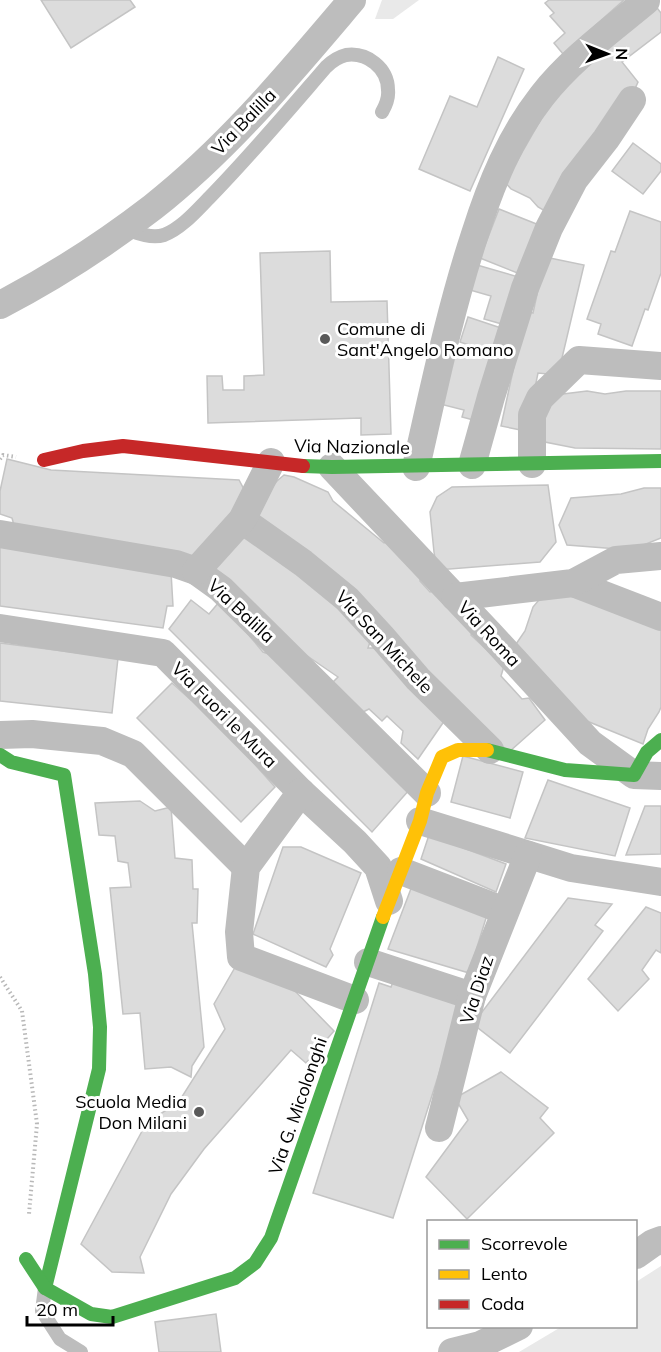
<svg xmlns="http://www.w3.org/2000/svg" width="661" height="1352" font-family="Mulish,sans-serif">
<rect width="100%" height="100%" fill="#fff"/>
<g fill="#e9e9e9">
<path d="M 382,0 L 419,0 L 393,19 L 375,19 Z"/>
<path d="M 661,1266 L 661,1352 L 519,1352 L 561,1327 L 636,1326 L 636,1282 Z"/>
</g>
<g fill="#dcdcdc" stroke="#c4c4c4" stroke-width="1.5">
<path d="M 41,0 L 130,0 L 135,7 L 71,48 Z"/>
<path d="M 549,0 L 624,0 L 563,54 L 554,43 L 565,33 L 550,16 L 554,13 L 545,3 Z"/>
<path d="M 654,4 L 661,13 L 661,32 L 622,62 L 638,82 L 628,104 L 552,215 L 538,207 L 530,198 L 511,189 L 505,182 L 559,88 Z"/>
<path d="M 498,57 L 524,69 L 470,191 L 419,169 L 450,96 L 477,107 Z"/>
<path d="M 633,143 L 661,164 L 661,171 L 643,194 L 612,171 Z"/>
<path d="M 499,209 L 544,227 L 525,276 L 480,258 Z"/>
<path d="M 630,211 L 661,222 L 661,273 L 648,310 L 645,309 L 632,346 L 598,334 L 601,324 L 587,319 L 611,251 L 615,252 Z"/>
<path d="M 330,251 L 331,302 L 387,301 L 391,434 L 361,435 L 361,418 L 208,423 L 207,376 L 222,376 L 223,390 L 244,390 L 244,376 L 264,375 L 260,253 Z"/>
<path d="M 545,257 L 584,265 L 558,375 L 538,373 L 526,431 L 501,426 L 526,311 L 533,313 Z"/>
<path d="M 477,265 L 522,278 L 509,326 L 484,319 L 491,296 L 470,290 Z"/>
<path d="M 468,317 L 507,330 L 498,355 L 460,342 Z"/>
<path d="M 455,347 L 498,359 L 481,422 L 462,417 L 464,410 L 440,404 Z"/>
<path d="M 587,391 L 605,394 L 626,391 L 661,391 L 661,449 L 575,448 L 545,442 L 542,414 L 555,395 Z"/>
<path d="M 7,459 L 51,470 L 239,480 L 247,495 L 200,559 L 15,529 L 12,518 L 0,514 L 0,491 Z"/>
<path d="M 284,475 L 294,477 L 328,492 L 333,501 L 384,543 L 392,540 L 421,572 L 420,581 L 430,592 L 435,591 L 474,628 L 471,635 L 504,666 L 501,676 L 522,699 L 529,698 L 545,720 L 509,752 L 247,518 L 277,481 Z"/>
<path d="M 548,485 L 556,542 L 540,562 L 437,570 L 434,552 L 430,512 L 437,497 L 452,487 Z"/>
<path d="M 644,488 L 661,488 L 661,538 L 631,550 L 567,545 L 559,525 L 571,498 L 621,494 Z"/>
<path d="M 244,526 L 373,633 L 368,648 L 377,648 L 447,717 L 418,759 L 401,743 L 403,731 L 387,716 L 382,721 L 369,709 L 361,713 L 331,684 L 338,677 L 300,651 L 212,567 Z"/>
<path d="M 0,546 L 171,572 L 173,606 L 167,606 L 163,628 L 0,606 Z"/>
<path d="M 548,589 L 661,624 L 661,707 L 659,712 L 648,729 L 643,744 L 582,719 L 514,647 L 525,631 L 533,607 Z"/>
<path d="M 191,600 L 209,614 L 220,601 L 263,652 L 277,657 L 410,789 L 372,832 L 169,629 Z"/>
<path d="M 0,643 L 118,658 L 112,713 L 0,701 Z"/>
<path d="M 172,683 L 191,700 L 198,700 L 275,787 L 241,822 L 137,718 Z"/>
<path d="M 463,756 L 523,772 L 510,818 L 451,802 Z"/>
<path d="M 548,780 L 630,808 L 615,856 L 525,838 Z"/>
<path d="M 140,801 L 155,811 L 171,807 L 175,858 L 192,860 L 193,889 L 198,889 L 197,923 L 192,923 L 204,1047 L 192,1066 L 191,1077 L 171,1067 L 145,1069 L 140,1013 L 123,1014 L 110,888 L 131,887 L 128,863 L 118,861 L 115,836 L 99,835 L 95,803 Z"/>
<path d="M 645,806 L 661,806 L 661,854 L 626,855 Z"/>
<path d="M 429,835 L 506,864 L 496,892 L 421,859 Z"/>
<path d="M 283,847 L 301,847 L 361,873 L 330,949 L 333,955 L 326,967 L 253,934 Z"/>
<path d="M 412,886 L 487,915 L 469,973 L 388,949 Z"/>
<path d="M 568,898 L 612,904 L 595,925 L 603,931 L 510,1053 L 473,1024 Z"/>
<path d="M 646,907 L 661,913 L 661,953 L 656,950 L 642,970 L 649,979 L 618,1011 L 588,979 Z"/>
<path d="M 241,957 L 295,991 L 334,1031 L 306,1063 L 291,1050 L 204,1149 L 171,1194 L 140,1257 L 144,1273 L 112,1272 L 81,1244 L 147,1122 L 178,1103 L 225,1029 L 214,1004 Z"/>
<path d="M 395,976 L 463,998 L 393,1218 L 313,1193 L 379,983 L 391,987 Z"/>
<path d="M 501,1072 L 548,1108 L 540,1118 L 554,1133 L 467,1219 L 426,1177 L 468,1120 L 455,1098 Z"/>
<path d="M 216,1314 L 221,1352 L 159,1352 L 155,1322 Z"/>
</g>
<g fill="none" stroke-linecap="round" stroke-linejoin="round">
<g stroke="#b8b8b8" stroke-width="4" stroke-dasharray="1.5 3" stroke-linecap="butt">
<path d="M 0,459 L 3,455 L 16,457"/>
<path d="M 0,977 L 22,1011 L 37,1124 L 29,1214"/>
</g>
<g stroke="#bdbdbd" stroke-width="14">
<path d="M 124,228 C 137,233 151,239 164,235 C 182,228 197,210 210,197 C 251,155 288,111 326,67 C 332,61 338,57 346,55 C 367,52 388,68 388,90 C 389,98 386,105 382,112"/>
<path d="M 45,1288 L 42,1311 L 60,1339 L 81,1352"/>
</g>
<g stroke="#bdbdbd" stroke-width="28">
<path d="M 0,305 C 54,277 105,244 153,207 C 229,147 290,73 352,0"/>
<path d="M 532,464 L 532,415 L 540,398 L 579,360 L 661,366"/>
<path d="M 472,465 L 491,397 L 525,288 L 549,228 L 574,180 L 606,139 L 632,100"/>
<path d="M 332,467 L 489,633 L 590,743 L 634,775 L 661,776"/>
<path d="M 416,467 C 434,388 450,310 475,234 C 491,184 510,137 542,96 C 571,59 610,31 646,1"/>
<path d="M 242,520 L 303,563 L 347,599 L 381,636 L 418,679 L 490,750"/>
<path d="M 0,534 L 176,564 L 196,571 L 221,589 L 427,793"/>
<path d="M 196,571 L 242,520 L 271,462"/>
<path d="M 573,583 L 661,617"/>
<path d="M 455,597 L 573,583 L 616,560 L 661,556"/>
<path d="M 0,628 L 163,653 L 301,792 L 355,842 L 378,867 L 389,901"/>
<path d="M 0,735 L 32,734 L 102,741 L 133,754 L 246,867"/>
<path d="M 301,792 L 246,867 L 239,932 L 241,957 L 355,1000"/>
<path d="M 420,821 L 571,868 L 661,882"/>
<path d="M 401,871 L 505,911"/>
<path d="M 368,962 L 472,996"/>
<path d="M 439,1128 L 472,996 L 528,855"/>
<path d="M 636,1255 L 653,1243 L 661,1240"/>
<path d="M 452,1352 L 480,1345 L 519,1326"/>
</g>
<g stroke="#4caf50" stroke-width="14">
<path d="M 303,466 L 332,467 L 661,461"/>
<path d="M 487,750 L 565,770 L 634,775 L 647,752 L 661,740"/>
<path d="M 0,755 L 11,762 L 64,775 L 95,974 L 100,1027 L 99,1069 L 45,1288"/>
<path d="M 26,1259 L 45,1288 L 91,1314 L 112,1317 L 235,1278 L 255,1263 L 271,1238 L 383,917"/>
</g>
<path stroke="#ffc107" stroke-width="14" d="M 383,917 L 420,821 L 427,793 L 442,757 L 458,750 L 487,750"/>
<path stroke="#c62828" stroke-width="14" d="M 44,460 L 83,451 L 123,446 L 303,466"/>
</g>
<g fill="#595959" stroke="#fff" stroke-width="2">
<circle cx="325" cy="339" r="6"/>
<circle cx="199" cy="1112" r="6"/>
</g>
<g text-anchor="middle" stroke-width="6" stroke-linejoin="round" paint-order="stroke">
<g font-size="18" fill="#000" stroke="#fff">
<text transform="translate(244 122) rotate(-46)" y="6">Via Balilla</text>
<text transform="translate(352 447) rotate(1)" y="6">Via Nazionale</text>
<text transform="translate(241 611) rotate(43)" y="6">Via Balilla</text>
<text transform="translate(489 634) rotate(47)" y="6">Via Roma</text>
<text transform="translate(384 642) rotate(47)" y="6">Via San Michele</text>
<text transform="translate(224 715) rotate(45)" y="6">Via Fuori le Mura</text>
<text transform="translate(477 990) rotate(-72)" y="6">Via Diaz</text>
<text transform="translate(298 1106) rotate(-71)" y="6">Via G. Micolonghi</text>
</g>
<g font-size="18" fill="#000" stroke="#fff" text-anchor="start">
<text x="337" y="335">Comune di<tspan x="337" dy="21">Sant'Angelo Romano</tspan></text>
<text x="187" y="1108" text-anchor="end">Scuola Media<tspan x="187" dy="21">Don Milani</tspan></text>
</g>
</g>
<rect x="427" y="1220" width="210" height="108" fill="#ffffff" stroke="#999999" stroke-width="1.5"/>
<rect x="439" y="1240" width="30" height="9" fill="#4caf50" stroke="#999999" stroke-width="1.5"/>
<text x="481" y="1250" font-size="18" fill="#000000">Scorrevole</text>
<rect x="439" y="1270" width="30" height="9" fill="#ffc107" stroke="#999999" stroke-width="1.5"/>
<text x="481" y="1280" font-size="18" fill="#000000">Lento</text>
<rect x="439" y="1300" width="30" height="9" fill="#c62828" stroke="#999999" stroke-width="1.5"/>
<text x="481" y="1310" font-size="18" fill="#000000">Coda</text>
<g transform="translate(607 54) rotate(91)" stroke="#ffffff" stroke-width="4.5" paint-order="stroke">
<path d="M0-4.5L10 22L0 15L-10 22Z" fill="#000000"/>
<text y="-9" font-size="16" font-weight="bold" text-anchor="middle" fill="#000000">N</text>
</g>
<path d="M27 1316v9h86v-9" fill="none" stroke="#000000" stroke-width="3"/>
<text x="36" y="1316" font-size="18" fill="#000000" stroke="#ffffff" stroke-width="4.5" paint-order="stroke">20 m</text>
</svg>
